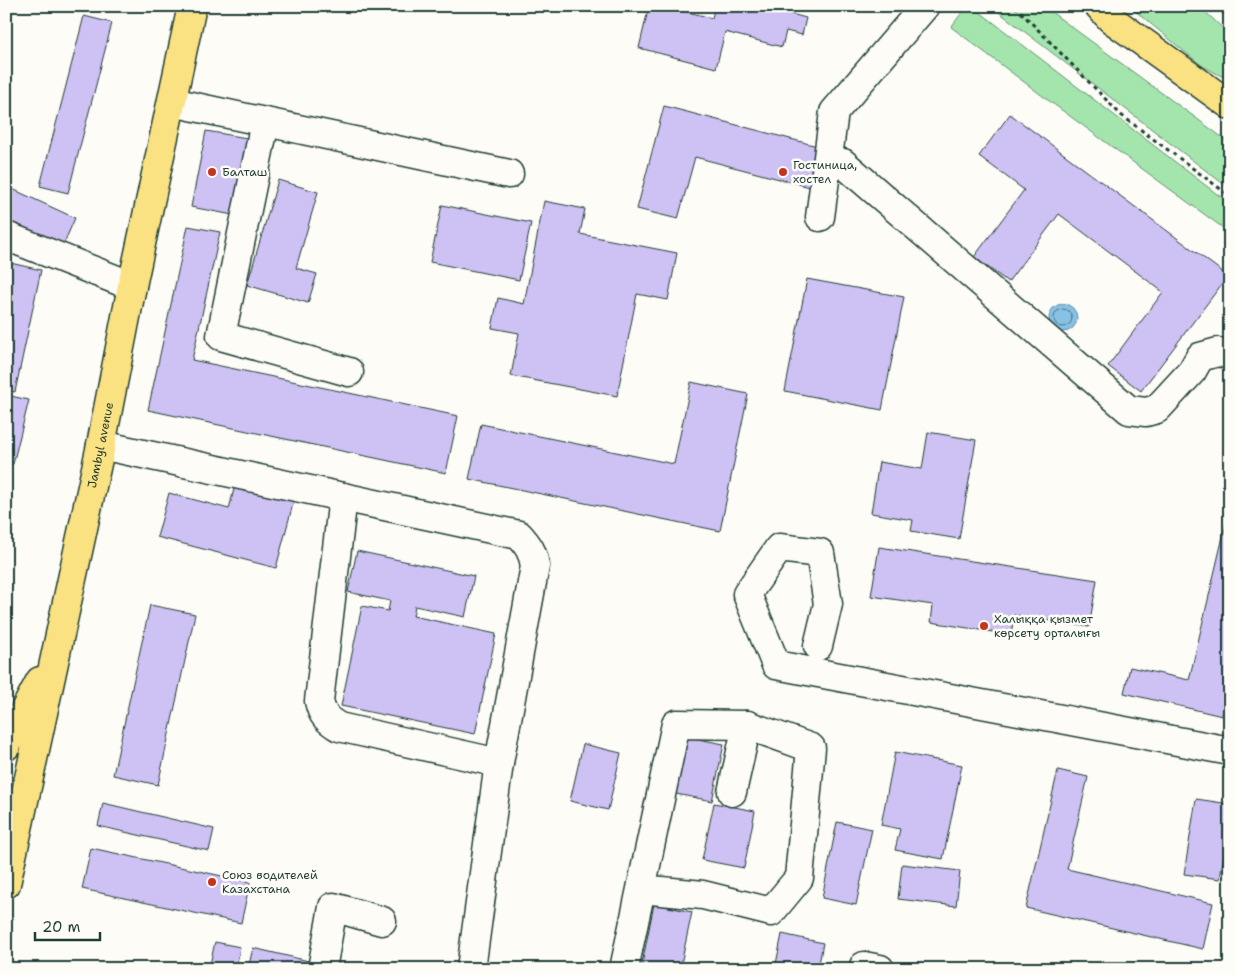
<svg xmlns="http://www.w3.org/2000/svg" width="1236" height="975" font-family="'Shantell Sans',sans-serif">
<rect width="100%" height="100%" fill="#fdfcf7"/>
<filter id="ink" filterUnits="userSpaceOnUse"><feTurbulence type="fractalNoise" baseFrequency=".02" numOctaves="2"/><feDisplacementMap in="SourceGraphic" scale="10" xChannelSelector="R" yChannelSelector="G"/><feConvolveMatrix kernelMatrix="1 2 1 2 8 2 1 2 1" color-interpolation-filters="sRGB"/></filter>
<g filter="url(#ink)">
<g fill="#a4e5ad" stroke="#629170">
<path d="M 967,6 L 972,6 L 1230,204 L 1230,233 L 1052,103 L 951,27 Z"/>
<path d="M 991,6 L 1043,6 L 1230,143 L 1230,189 Z"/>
<path d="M 1129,6 L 1199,6 L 1230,35 L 1230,74 L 1227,79 L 1201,65 Z"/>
</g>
<circle fill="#87c2e6" stroke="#5d8d9f" cx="1063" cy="318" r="14"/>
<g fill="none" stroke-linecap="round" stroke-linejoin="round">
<circle stroke="#49727b" stroke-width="1" cx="1063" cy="318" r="9"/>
</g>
<g fill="#cec1f3" stroke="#1f3d34">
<path d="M 649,6 L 664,6 L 712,18 L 715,6 L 793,6 L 791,14 L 806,18 L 802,35 L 786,31 L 782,47 L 725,32 L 716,68 L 639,48 Z"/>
<path d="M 84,16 L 112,23 L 68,193 L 40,186 Z"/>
<path d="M 664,106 L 821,147 L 810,187 L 695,157 L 678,219 L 637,209 Z"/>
<path d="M 1010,114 L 1228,276 L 1141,391 L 1108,366 L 1163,292 L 1059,214 L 1008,282 L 974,257 L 1024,190 L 979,156 Z"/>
<path d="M 206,131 L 247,138 L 233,215 L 191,207 Z"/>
<path d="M 278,180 L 318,192 L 296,268 L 317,274 L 308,303 L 247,285 Z"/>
<path d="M 6,186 L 75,218 L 61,250 L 6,224 Z"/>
<path d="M 544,201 L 585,209 L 580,234 L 677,253 L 668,300 L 637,294 L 617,396 L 511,376 L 519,333 L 492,328 L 498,298 L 524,304 Z"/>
<path d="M 442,205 L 531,223 L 519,280 L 430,262 Z"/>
<path d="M 188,226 L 220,232 L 192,360 L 458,416 L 446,473 L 148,410 Z"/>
<path d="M 6,262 L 41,270 L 15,392 L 6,390 Z"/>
<path d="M 807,279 L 904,297 L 882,410 L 785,391 Z"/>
<path d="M 691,382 L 748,394 L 720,531 L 469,479 L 481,424 L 674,464 Z"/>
<path d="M 6,395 L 29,400 L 13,464 L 6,463 Z"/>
<path d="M 928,432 L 976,440 L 959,539 L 911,531 L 913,520 L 871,513 L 879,462 L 922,469 Z"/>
<path d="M 235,485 L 294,500 L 276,568 L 157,537 L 169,493 L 229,509 Z"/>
<path d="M 1230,507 L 1230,683 L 1222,716 L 1124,693 L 1130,667 L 1189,680 Z"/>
<path d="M 879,547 L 1097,580 L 1089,627 L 1014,615 L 1011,635 L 931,622 L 933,605 L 871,596 Z"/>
<path d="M 357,551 L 474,576 L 465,617 L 415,606 L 413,616 L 496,634 L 475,734 L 341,706 L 362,606 L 388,611 L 390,601 L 348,592 Z"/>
<path d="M 150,605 L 195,614 L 158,785 L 113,775 Z"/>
<path d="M 682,736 L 724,744 L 712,801 L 671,793 Z"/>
<path d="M 583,744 L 621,753 L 608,810 L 570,801 Z"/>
<path d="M 895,752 L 962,765 L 943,859 L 895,850 L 900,829 L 881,825 Z"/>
<path d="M 1058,770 L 1088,777 L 1067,869 L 1213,903 L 1203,949 L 1026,908 Z"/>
<path d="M 1196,799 L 1230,804 L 1230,816 L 1220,879 L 1184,874 Z"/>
<path d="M 103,803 L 214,829 L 209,851 L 98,826 Z"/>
<path d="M 714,803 L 755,811 L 744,868 L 702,860 Z"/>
<path d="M 837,822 L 872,829 L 856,905 L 822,898 Z"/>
<path d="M 91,848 L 250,882 L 241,923 L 82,889 Z"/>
<path d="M 902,864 L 960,871 L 956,906 L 898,899 Z"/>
<path d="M 654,904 L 692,912 L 680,969 L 641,969 Z"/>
<path d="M 782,934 L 823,943 L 818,969 L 775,969 Z"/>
<path d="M 215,942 L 240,947 L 236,969 L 209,969 Z"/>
<path d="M 253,948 L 313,962 L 312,969 L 248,969 Z"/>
<path d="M 334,962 L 366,969 L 333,969 Z"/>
</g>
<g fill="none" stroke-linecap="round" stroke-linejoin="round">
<defs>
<g id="minor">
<path d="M 172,102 L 509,174"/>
<path d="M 265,122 L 221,336 L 349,372"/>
<path d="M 843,163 L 1129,410 L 1146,412 L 1157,409 L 1192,371 L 1200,357 L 1218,352 L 1230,355"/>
<path d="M 820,217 L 834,112 L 925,6"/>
<path d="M 6,236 L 132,286"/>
<path d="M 101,445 L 519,535 C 528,545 533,552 535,566 L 499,763 L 471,969"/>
<path d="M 343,497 L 319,701 C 322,715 327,720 339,727 L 499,763"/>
<path d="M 818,646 L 828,604 L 820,553 L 779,548 L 747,594 L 776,665 L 1230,751"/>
<path d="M 732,792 L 747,725"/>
<path d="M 864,966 L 880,969"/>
<path d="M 322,969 L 333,907 L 382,921"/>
<path d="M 624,969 L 676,724 L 747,725 L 811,748 L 799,878 L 771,912 L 703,895 L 641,889"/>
</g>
<g id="major">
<path d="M 1099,6 L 1111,19 L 1230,105"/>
<path d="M 6,746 L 40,681"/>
<path id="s1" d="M 6,884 L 101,445 L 132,286 L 192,6"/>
</g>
</defs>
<use href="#minor" stroke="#1f3d34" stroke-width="31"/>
<use href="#major" stroke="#1f3d34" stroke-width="31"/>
<g stroke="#1f3d34" stroke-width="3" stroke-dasharray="4 4" stroke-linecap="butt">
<path d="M 1015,6 L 1121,115 L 1230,196"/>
<path d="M 1216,6 L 1230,19"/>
</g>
<use href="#minor" stroke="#fdfcf7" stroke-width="28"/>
<use href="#major" stroke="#fae181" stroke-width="28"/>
</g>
</g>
<g fill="#c8321e" stroke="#fdfcf7" stroke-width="2">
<circle cx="212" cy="172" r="5"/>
<circle cx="783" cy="172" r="5"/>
<circle cx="984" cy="626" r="5"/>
<circle cx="212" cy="882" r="5"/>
</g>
<g text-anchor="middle" stroke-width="5" stroke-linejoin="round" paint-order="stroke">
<g font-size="12" fill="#1f3d34" stroke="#fdfcf7" text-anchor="start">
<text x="793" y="169">Гостиница,<tspan x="793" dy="14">хостел</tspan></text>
<text x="222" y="176">Балташ</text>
<text x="994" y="623">Халыққа қызмет<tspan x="994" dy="14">көрсету орталығы</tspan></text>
<text x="222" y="879">Союз водителей<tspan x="222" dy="14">Казахстана</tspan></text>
</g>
<g font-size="12" fill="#1f3d34" stroke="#fdfcf7">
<text dy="4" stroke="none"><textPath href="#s1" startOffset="449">Jambyl avenue</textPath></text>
</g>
</g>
<rect width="1236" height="975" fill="none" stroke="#fdfcf7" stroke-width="25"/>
<rect x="12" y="12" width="1211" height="950" fill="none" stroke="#1f3d34" stroke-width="2" filter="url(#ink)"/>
<path d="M35 932v8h65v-8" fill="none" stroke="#1f3d34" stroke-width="2.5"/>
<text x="42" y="932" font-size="15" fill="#1f3d34" stroke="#fdfcf7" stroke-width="4" paint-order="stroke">20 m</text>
</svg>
